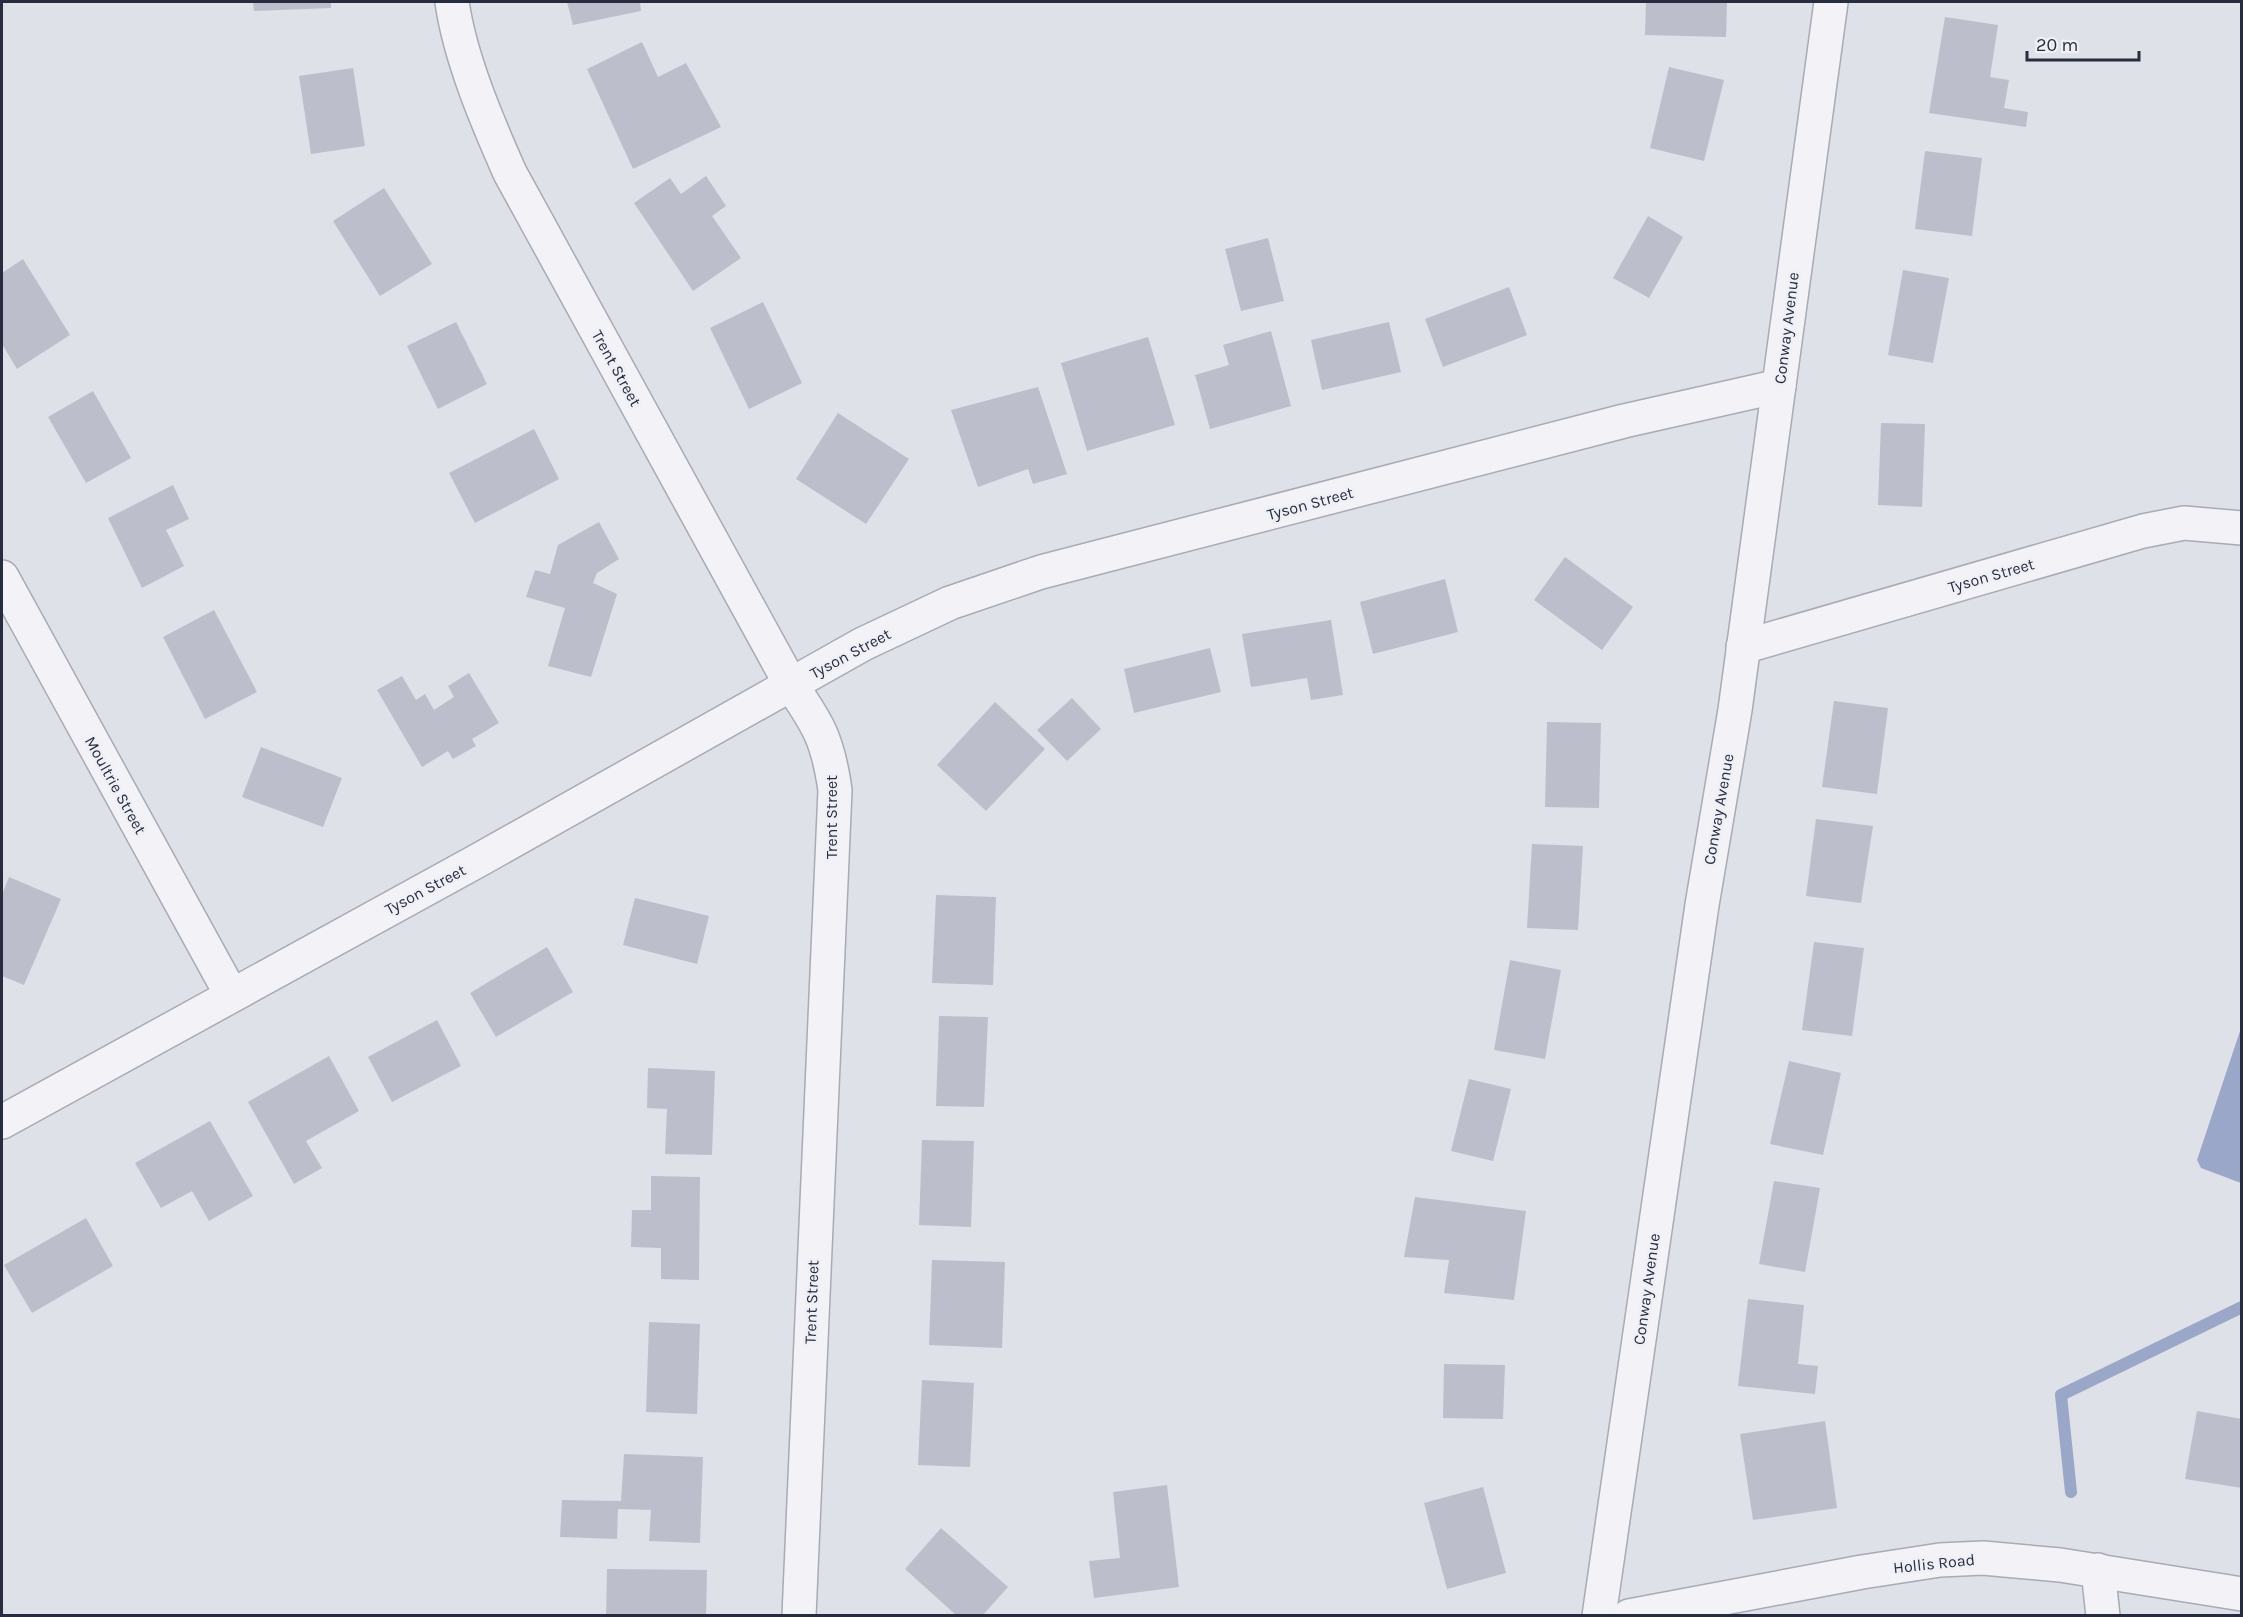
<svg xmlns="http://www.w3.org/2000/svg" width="2243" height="1617" font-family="Karla,sans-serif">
<rect width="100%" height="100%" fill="#dfe1e8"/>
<path fill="#9aa7c8" d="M 2241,1028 L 2241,1183 L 2201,1168 L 2197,1160 Z"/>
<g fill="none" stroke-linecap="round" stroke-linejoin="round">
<path stroke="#9aa7c8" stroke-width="12" d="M 2071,1492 L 2061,1395 L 2242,1307"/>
</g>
<g fill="#bcbfcb">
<path d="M 253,2 L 331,2 L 331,8 L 254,11 Z"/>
<path d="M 567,2 L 640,2 L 641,11 L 573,25 Z"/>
<path d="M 1646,2 L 1727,2 L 1726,37 L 1645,35 Z"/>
<path d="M 1945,17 L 1998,25 L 1990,77 L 2009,80 L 2004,108 L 2028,112 L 2026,127 L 1929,113 Z"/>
<path d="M 642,42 L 658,77 L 686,63 L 721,127 L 633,169 L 587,69 Z"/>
<path d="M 1669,67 L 1724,80 L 1704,161 L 1650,148 Z"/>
<path d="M 353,68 L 365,146 L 311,154 L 299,76 Z"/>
<path d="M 1925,151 L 1982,158 L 1972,236 L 1915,229 Z"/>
<path d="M 706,176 L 726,206 L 712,216 L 741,258 L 693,291 L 634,203 L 670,178 L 681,194 Z"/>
<path d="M 384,188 L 432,264 L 380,296 L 333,221 Z"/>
<path d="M 1648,216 L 1683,237 L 1649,298 L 1613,278 Z"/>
<path d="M 1268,238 L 1284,301 L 1241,311 L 1225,249 Z"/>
<path d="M 23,259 L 70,335 L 17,369 L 2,344 L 2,273 Z"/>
<path d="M 1903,270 L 1949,278 L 1933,363 L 1888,355 Z"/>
<path d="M 1509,287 L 1527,335 L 1443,367 L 1425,319 Z"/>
<path d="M 763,302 L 802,383 L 749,409 L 710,328 Z"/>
<path d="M 456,322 L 487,384 L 438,409 L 407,346 Z"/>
<path d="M 1389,322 L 1401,372 L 1322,390 L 1311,340 Z"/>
<path d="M 1271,331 L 1291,406 L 1210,429 L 1195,375 L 1229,365 L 1223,345 Z"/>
<path d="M 1148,337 L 1175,425 L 1087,451 L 1061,363 Z"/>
<path d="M 1038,387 L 1067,474 L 1033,484 L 1028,469 L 978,487 L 951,410 Z"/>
<path d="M 93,391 L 131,458 L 86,483 L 48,417 Z"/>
<path d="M 838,413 L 909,459 L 866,524 L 796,479 Z"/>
<path d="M 1881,423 L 1925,424 L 1922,507 L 1878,505 Z"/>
<path d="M 534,429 L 559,479 L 475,523 L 449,473 Z"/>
<path d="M 173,485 L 189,519 L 166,530 L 184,566 L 142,588 L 108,518 Z"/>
<path d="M 599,522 L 619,559 L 597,573 L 593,583 L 617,594 L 591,677 L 548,666 L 565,608 L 526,597 L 535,570 L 550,574 L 558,545 Z"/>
<path d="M 1565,557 L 1633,607 L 1602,650 L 1534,600 Z"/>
<path d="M 1445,579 L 1458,632 L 1373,654 L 1360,602 Z"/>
<path d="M 214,610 L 257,692 L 205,719 L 163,637 Z"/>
<path d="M 1331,620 L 1343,695 L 1311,700 L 1307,678 L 1251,687 L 1242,634 Z"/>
<path d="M 1210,648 L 1221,692 L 1134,713 L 1124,669 Z"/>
<path d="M 469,673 L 499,723 L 472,739 L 476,746 L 453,759 L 448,751 L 422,767 L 377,690 L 402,676 L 416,700 L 425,694 L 434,710 L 454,697 L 448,686 Z"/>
<path d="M 1072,698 L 1101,729 L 1067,761 L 1037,730 Z"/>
<path d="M 1834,701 L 1888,708 L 1877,794 L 1822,787 Z"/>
<path d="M 995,702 L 1045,749 L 986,811 L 937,765 Z"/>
<path d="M 1547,722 L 1601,723 L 1599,808 L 1545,807 Z"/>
<path d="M 261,747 L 342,778 L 323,827 L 242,797 Z"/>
<path d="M 1816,819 L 1873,826 L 1861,903 L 1806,896 Z"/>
<path d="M 1532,844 L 1583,846 L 1578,930 L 1527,928 Z"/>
<path d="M 9,877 L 61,899 L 24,985 L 2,976 L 2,895 Z"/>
<path d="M 936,895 L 996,897 L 993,985 L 932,983 Z"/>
<path d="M 635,898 L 709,916 L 697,964 L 623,945 Z"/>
<path d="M 1814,942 L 1864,948 L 1852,1036 L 1802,1030 Z"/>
<path d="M 547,947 L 573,992 L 496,1037 L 470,993 Z"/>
<path d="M 1510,960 L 1561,970 L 1545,1059 L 1494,1050 Z"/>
<path d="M 939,1016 L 988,1017 L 984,1107 L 936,1106 Z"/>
<path d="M 437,1020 L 461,1066 L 392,1102 L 368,1057 Z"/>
<path d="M 329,1056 L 359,1111 L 306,1141 L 322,1168 L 294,1184 L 248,1102 Z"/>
<path d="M 1789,1061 L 1841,1073 L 1823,1155 L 1770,1144 Z"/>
<path d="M 648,1068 L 715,1071 L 712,1155 L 665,1154 L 667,1109 L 647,1108 Z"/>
<path d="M 1469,1079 L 1511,1089 L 1493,1161 L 1451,1151 Z"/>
<path d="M 210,1121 L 253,1196 L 209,1221 L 192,1191 L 161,1208 L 135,1163 Z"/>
<path d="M 922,1140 L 974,1141 L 971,1227 L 919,1225 Z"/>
<path d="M 651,1176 L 700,1177 L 699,1280 L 661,1279 L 661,1248 L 631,1247 L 632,1210 L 651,1210 Z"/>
<path d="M 1774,1181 L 1820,1188 L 1805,1272 L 1759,1264 Z"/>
<path d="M 1415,1197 L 1526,1211 L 1514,1300 L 1444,1293 L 1449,1260 L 1404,1257 Z"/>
<path d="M 86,1218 L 113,1266 L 32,1313 L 4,1265 Z"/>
<path d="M 932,1260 L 1005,1262 L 1002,1348 L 929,1345 Z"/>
<path d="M 1748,1299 L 1804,1305 L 1798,1364 L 1818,1366 L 1815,1394 L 1738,1386 Z"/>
<path d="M 649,1322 L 700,1324 L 697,1414 L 646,1412 Z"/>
<path d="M 1444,1364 L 1505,1365 L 1503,1419 L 1443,1418 Z"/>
<path d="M 922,1380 L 974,1383 L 970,1467 L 918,1465 Z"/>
<path d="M 2197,1411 L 2242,1419 L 2242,1488 L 2185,1479 Z"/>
<path d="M 1825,1421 L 1837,1508 L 1753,1520 L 1740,1434 Z"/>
<path d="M 624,1454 L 703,1457 L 700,1543 L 649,1541 L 651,1510 L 618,1509 L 617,1539 L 560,1537 L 562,1500 L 621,1501 Z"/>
<path d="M 1167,1485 L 1179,1587 L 1094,1598 L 1089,1561 L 1120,1558 L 1113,1492 Z"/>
<path d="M 1483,1487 L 1506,1573 L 1447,1589 L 1424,1503 Z"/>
<path d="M 941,1528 L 1008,1587 L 982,1616 L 957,1616 L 905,1569 Z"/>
<path d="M 607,1569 L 707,1570 L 706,1616 L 606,1616 Z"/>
</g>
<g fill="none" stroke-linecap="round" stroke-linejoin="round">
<defs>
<g id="minor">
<path d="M 452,2 C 460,58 487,121 510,173 L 791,685 C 819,725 828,741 835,790 L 799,1616"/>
<path d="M 2,577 L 231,994"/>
<path d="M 1743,647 L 2143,531 L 2184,523 L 2242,528"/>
<path d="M 2,1122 L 477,861 L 863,644 L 950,603 L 1041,572 L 1624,421 L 1779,386"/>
<path d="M 2098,1570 L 2103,1616"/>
<path d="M 1599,1616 L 1702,905 L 1735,710 L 1831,2"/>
<path d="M 1629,1616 L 1862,1572 L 1940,1560 L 1983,1558 L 2060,1565 L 2242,1594"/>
</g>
</defs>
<use href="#minor" stroke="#a8abb5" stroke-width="36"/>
<use href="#minor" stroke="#f2f2f7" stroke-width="33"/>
</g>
<g text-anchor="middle" stroke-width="5" stroke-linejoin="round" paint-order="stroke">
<g font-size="16" fill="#282c3f" stroke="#eef0f6">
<text transform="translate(1786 328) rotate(-83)" y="6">Conway Avenue</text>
<text transform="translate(617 368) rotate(61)" y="6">Trent Street</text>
<text transform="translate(1310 503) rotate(-15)" y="6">Tyson Street</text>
<text transform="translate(1991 575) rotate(-16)" y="6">Tyson Street</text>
<text transform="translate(850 653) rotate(-28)" y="6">Tyson Street</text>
<text transform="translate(116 785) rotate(61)" y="6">Moultrie Street</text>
<text transform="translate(1718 809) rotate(-80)" y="6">Conway Avenue</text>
<text transform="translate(831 817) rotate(-90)" y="6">Trent Street</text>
<text transform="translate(425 889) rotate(-28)" y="6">Tyson Street</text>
<text transform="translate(1646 1289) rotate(-82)" y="6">Conway Avenue</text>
<text transform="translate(811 1302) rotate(-88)" y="6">Trent Street</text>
<text transform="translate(1934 1563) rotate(-6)" y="6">Hollis Road</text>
</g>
</g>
<rect width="2243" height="1617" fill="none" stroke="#282c3f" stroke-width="6"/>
<path d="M2027 51v9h112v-9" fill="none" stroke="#282c3f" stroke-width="3"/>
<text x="2036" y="51" font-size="18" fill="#282c3f" stroke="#eef0f6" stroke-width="4.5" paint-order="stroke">20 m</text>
</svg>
